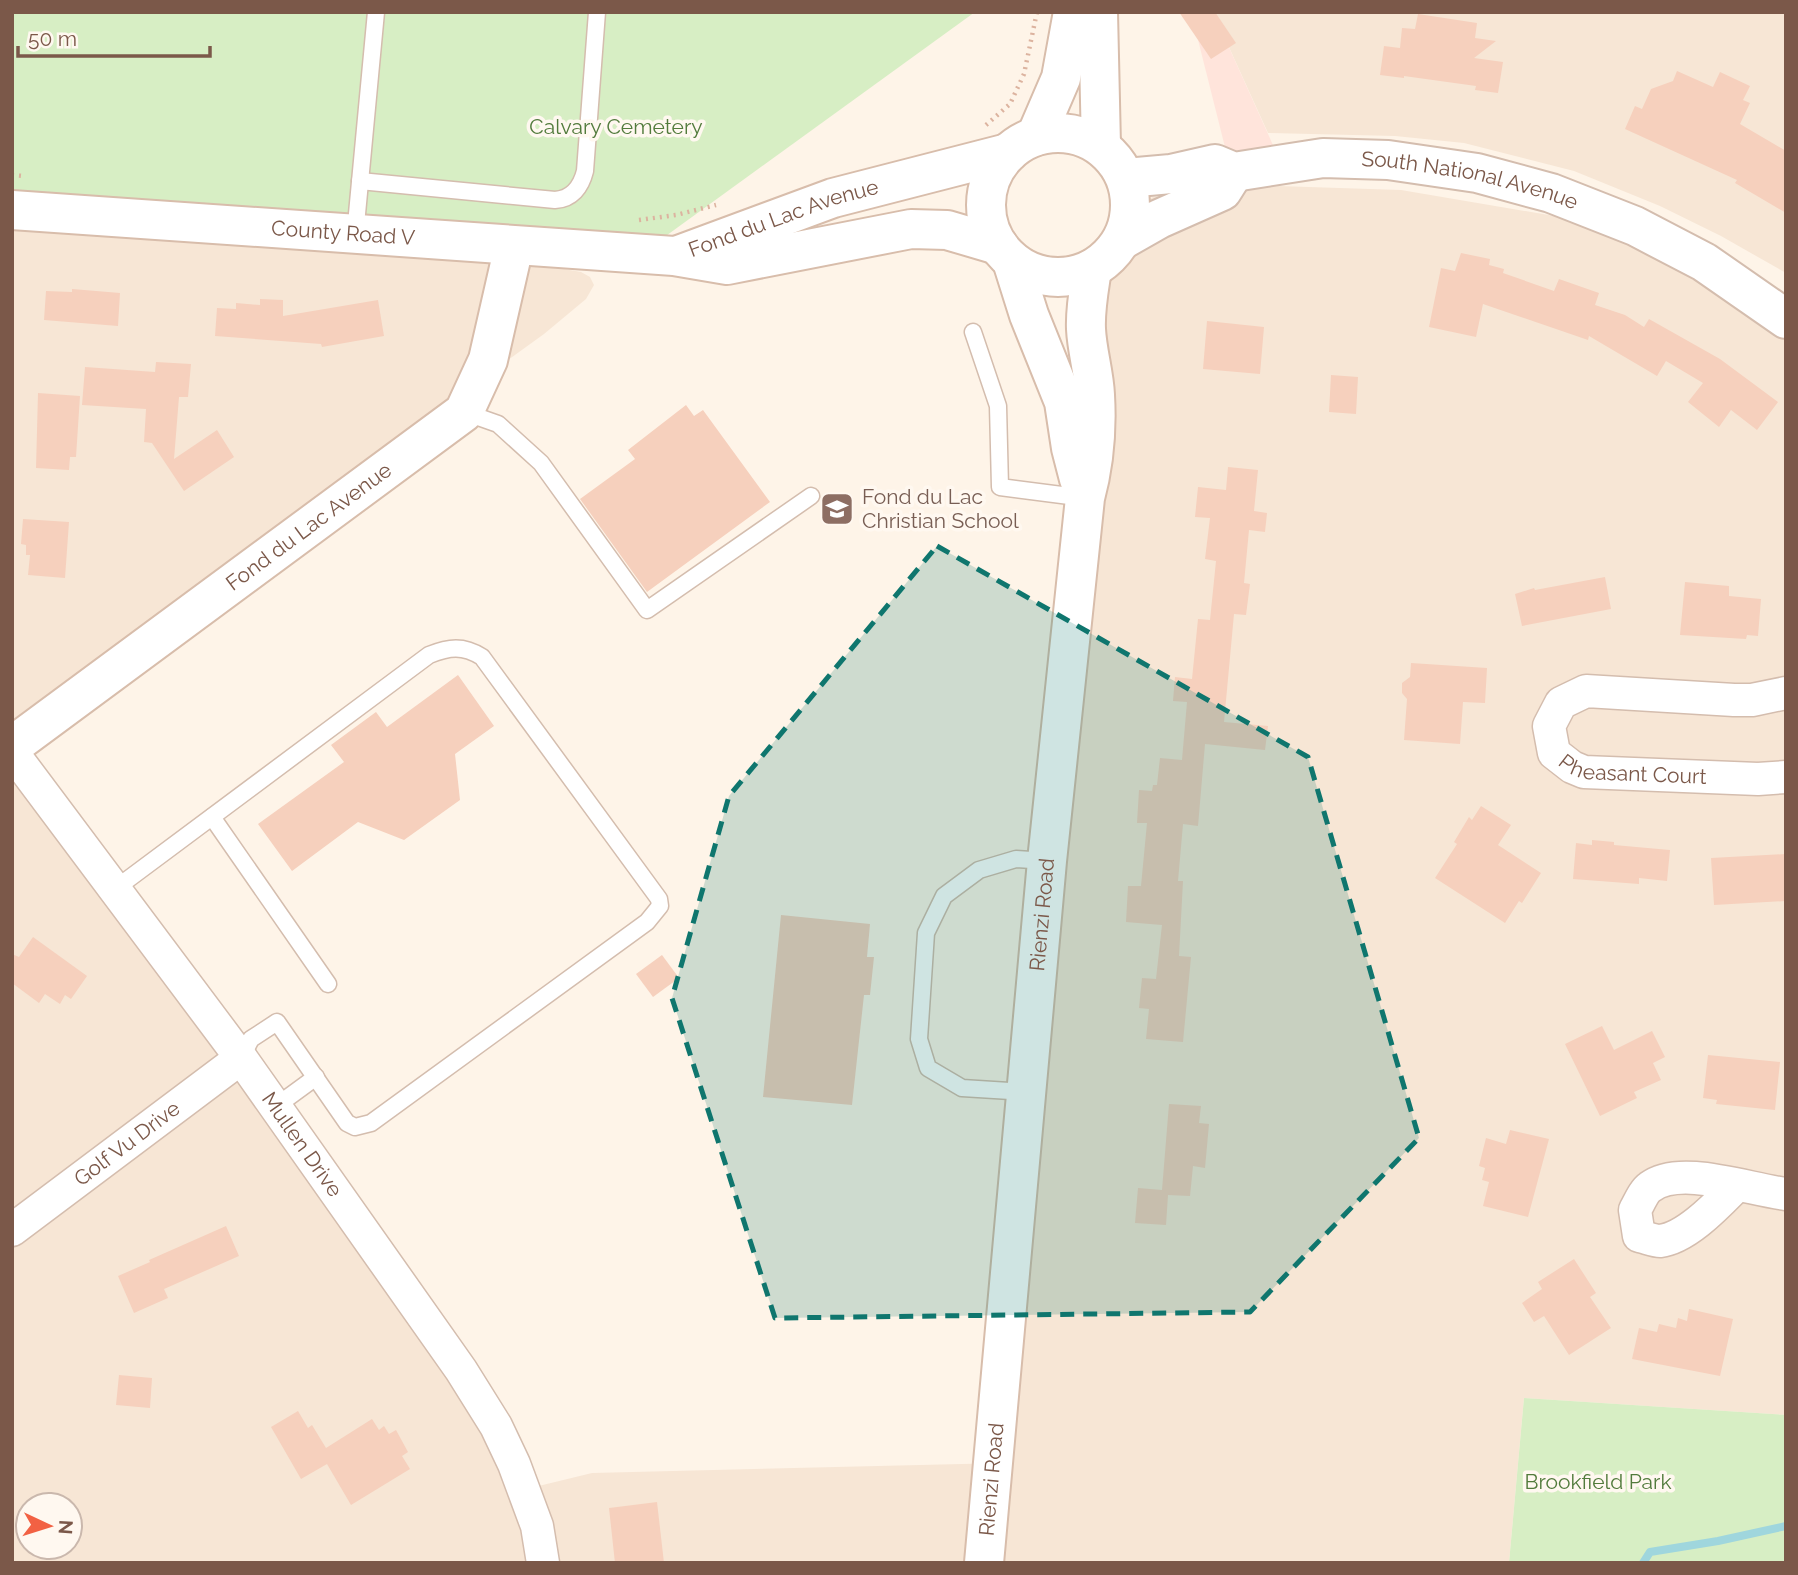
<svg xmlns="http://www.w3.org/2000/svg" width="1798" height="1575" font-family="Raleway,sans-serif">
<rect width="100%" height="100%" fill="#fef4e8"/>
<g fill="#f7e6d5" fill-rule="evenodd">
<path d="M 1213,12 L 1786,12 L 1786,273 L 1721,236 L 1660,206 L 1574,171 L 1464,143 L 1395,136 L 1268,133 Z"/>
<path d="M 1278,186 L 1401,190 L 1566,218 L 1632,243 L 1684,272 L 1786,341 L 1786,1415 L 1524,1398 L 1509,1563 L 12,1563 L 12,773 L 26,787 L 456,1383 L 514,1492 L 592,1473 L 1004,1463 L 1112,249 L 1116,226 L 1125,209 L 1153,197 ZM 28,1505 L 70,1505 L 70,1547 L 28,1547 Z"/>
<path d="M 12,224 L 564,269 L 581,272 L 590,277 L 594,285 L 586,299 L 544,334 L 12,720 Z"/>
</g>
<path fill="#ffe4db" d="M 1191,12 L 1213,12 L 1282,165 L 1231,171 Z"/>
<g fill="#d7eec4">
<path d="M 12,12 L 975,12 L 652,246 L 12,191 Z"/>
<path d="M 1524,1398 L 1786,1415 L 1786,1563 L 1509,1563 Z"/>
</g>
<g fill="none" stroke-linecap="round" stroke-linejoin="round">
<path stroke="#9fd6dd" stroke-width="8" d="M 1643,1563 L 1650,1552 L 1718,1541 L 1786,1526"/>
</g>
<g fill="#f6d0bd">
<path d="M 1179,12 L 1215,12 L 1236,43 L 1211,59 Z"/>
<path d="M 1418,14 L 1477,23 L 1475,38 L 1496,41 L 1474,58 L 1503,62 L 1498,93 L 1475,90 L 1476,86 L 1404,76 L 1404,78 L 1380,75 L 1384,46 L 1400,48 L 1402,28 L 1415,29 Z"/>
<path d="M 1677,71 L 1713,87 L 1720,72 L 1750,86 L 1743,100 L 1750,103 L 1740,124 L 1786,151 L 1786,213 L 1735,183 L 1737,180 L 1625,129 L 1635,106 L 1642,109 L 1651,89 L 1673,81 Z"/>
<path d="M 1461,253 L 1490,259 L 1489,265 L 1504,269 L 1503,273 L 1554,291 L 1559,279 L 1599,293 L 1595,305 L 1625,315 L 1644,327 L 1649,319 L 1720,359 L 1778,402 L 1757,430 L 1731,410 L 1719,427 L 1688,402 L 1703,383 L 1666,361 L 1657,376 L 1589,336 L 1588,340 L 1483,304 L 1476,337 L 1429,327 L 1441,268 L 1455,271 Z"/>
<path d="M 72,289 L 120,293 L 118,326 L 44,320 L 46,291 L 72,292 Z"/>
<path d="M 260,299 L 283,300 L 283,316 L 378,300 L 384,336 L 322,347 L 321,344 L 215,336 L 217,308 L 236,309 L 236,303 L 260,305 Z"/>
<path d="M 1207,321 L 1264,327 L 1260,374 L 1203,369 Z"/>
<path d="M 156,362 L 191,364 L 188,397 L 179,397 L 174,459 L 217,430 L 234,457 L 184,491 L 152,443 L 144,442 L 146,409 L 82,405 L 85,367 L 155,372 Z"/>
<path d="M 1331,375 L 1358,377 L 1356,414 L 1329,412 Z"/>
<path d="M 38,393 L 80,396 L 76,457 L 70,457 L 69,470 L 36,468 Z"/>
<path d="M 686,405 L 694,416 L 703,410 L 770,502 L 647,592 L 580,499 L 635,459 L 628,450 Z"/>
<path d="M 1228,467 L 1258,470 L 1254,511 L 1267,513 L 1265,532 L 1249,530 L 1244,583 L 1250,584 L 1246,615 L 1234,614 L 1224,722 L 1268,726 L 1265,750 L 1205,744 L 1198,826 L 1183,824 L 1178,881 L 1183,881 L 1179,956 L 1191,957 L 1183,1042 L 1146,1039 L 1149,1009 L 1139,1008 L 1142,978 L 1156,979 L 1162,925 L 1126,922 L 1128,886 L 1141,886 L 1147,823 L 1137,823 L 1139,790 L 1152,791 L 1153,785 L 1157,785 L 1160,758 L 1182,760 L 1187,702 L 1173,701 L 1175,677 L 1192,679 L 1198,619 L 1210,620 L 1216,561 L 1205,559 L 1210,518 L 1195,517 L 1198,487 L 1226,490 Z"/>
<path d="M 23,519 L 69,522 L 65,578 L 28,575 L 30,555 L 26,555 L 26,545 L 21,544 Z"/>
<path d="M 1605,577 L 1611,609 L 1522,626 L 1515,594 L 1534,588 L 1535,590 Z"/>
<path d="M 1685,582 L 1729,586 L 1729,596 L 1761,599 L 1758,636 L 1747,635 L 1746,639 L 1680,635 Z"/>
<path d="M 1411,663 L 1487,668 L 1485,703 L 1463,702 L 1460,744 L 1404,740 L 1407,699 L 1402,693 L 1402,683 L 1410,677 Z"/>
<path d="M 458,675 L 494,726 L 455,754 L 460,800 L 404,840 L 358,822 L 292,871 L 258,824 L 344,762 L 331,745 L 376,712 L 387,727 Z"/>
<path d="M 1481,806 L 1511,825 L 1498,845 L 1541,873 L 1522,903 L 1519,901 L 1505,923 L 1435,878 L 1457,844 L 1454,842 L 1469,817 L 1472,820 Z"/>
<path d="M 1592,840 L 1614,842 L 1614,845 L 1670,850 L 1667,881 L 1639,878 L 1639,884 L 1573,879 L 1576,843 L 1592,845 Z"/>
<path d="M 1786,854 L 1786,901 L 1714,905 L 1711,858 Z"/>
<path d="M 781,915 L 870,924 L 867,957 L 874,957 L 870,995 L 864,995 L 852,1105 L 763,1097 Z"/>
<path d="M 33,937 L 87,976 L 71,999 L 65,995 L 60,1004 L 45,994 L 39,1003 L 12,983 L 12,954 L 19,957 Z"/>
<path d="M 662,955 L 679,978 L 653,997 L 636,974 Z"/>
<path d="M 1602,1026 L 1614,1050 L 1652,1031 L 1665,1057 L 1653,1063 L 1661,1080 L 1634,1092 L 1637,1098 L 1600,1116 L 1565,1044 Z"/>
<path d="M 1708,1055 L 1780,1062 L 1775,1110 L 1716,1104 L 1717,1100 L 1703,1098 Z"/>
<path d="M 1169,1104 L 1201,1106 L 1199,1123 L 1209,1124 L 1205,1168 L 1193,1166 L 1190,1196 L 1168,1195 L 1166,1225 L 1135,1223 L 1138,1188 L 1162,1190 Z"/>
<path d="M 1510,1130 L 1549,1139 L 1528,1217 L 1483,1206 L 1489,1182 L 1482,1180 L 1485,1168 L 1479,1166 L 1486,1138 L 1506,1144 Z"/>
<path d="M 226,1226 L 239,1256 L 164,1289 L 168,1298 L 134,1313 L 118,1276 L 150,1262 L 149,1260 Z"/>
<path d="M 1574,1259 L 1596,1293 L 1590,1297 L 1611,1328 L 1569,1355 L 1544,1316 L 1534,1322 L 1522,1303 L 1542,1289 L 1538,1282 Z"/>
<path d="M 1689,1309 L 1733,1319 L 1720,1376 L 1632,1359 L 1639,1328 L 1657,1332 L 1659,1324 L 1676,1328 L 1678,1318 L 1687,1321 Z"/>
<path d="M 119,1375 L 152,1378 L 150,1408 L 116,1405 Z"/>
<path d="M 298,1411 L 308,1428 L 312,1425 L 326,1448 L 372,1419 L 379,1430 L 384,1426 L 389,1434 L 396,1430 L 408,1452 L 402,1456 L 410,1469 L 351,1505 L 327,1464 L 301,1479 L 271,1427 Z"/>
<path d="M 657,1502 L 664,1563 L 615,1563 L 609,1508 Z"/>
</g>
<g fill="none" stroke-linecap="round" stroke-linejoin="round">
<defs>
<g id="service">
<path d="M 360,181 L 555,200 C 572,199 581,187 585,171 L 597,12"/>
<path d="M 355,235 L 376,12"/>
<path d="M 973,332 L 998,406 L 1000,487 L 1085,498"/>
<path d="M 464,412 L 498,424 L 541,463 L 647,610 L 811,496"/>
<path d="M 212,817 L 328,984"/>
<path d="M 115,889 L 429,655 C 449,647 463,645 482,657 L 659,899 L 660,906 L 647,922 L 371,1123 L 355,1127 L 347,1123 L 277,1022 L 251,1039 L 241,1058"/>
<path d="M 1026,1092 L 962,1088 L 928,1068 L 919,1039 L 926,933 L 944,896 L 979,870 L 1016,859 L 1047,861"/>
<path d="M 275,1107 L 316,1077"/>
</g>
<g id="minor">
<path id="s1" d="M 1786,693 L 1752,700 L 1734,700 L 1586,691 L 1561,703 L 1549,726 L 1554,753 L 1572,767 L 1584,772 L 1758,779 L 1786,777"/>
<path id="s2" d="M 12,752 L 241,1058 L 461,1370 L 496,1426 L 514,1464 L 537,1526 L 543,1563"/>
<path d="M 1737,1185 C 1719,1203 1687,1238 1660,1241 C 1654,1241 1645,1237 1639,1236 L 1635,1210 C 1639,1203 1644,1191 1650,1187 C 1680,1164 1750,1190 1786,1194"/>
<path id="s3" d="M 12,1230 L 241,1058"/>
</g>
<g id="tertiary">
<path id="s4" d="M 1126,178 L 1171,174 L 1215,164 L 1234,172 L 1323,158 L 1388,160 L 1477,173 L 1551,193 L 1635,226 L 1704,262 L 1786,319"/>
<path d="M 1122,240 L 1159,219 L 1222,191 L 1234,172"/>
</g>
<g id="secondary">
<path d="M 1098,12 L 1101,146"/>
<circle cx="1058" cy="205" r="72"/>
<path d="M 1036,136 L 1061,78 L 1073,12"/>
<path id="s5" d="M 12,210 L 674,256 L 727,265 L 911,229 L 947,230 L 998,245"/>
<path id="s6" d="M 676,256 L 833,198 L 1008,153"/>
<path d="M 1012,261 L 1029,315 L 1064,402 L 1071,448 L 1079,479"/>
<path id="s7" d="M 12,746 L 464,412 L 488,360 L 514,246"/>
<path id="s8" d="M 984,1563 L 1047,861 L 1085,498 C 1094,465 1097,429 1095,395 C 1094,373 1087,351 1086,329 C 1085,309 1089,289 1092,269"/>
</g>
</defs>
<use href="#service" stroke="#d4bdae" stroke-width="19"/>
<use href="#minor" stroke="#d4bdae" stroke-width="35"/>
<use href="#tertiary" stroke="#d4bdae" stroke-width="42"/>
<use href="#secondary" stroke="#d8bdab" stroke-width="42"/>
<g stroke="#dcb39f" stroke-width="4.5" stroke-dasharray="2 5" stroke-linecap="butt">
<path d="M 986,125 L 1010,104 L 1024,74 L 1037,12"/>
<path d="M 12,175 L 23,176"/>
<path d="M 639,220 L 676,215 L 716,205"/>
</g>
<use href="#service" stroke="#fff" stroke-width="16"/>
<use href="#minor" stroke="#fff" stroke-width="32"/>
<use href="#tertiary" stroke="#fff" stroke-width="38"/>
<use href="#secondary" stroke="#fff" stroke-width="38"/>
</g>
<path fill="#0f766e" fill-opacity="0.2" stroke="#0f766e" stroke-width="5" stroke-dasharray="14 9" stroke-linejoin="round" d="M 937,546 L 1308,757 L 1419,1138 L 1250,1312 L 775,1318 L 672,998 L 729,796 Z"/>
<defs>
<symbol id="school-square" viewBox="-11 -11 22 22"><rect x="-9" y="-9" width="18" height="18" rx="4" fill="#8d6e63" stroke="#fff8f0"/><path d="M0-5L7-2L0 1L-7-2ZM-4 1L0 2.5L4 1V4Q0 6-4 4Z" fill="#fff"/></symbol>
</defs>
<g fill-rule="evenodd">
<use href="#school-square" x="818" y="490" width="38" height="38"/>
</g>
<g text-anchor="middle" stroke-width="7" stroke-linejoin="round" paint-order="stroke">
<g font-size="21" fill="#527b3c" stroke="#fff8f0">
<text x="616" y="134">Calvary Cemetery</text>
<text x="1598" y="1489">Brookfield Park</text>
</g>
<g font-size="21" fill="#7b5849" stroke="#fff8f0">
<text dy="7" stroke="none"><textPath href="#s4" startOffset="350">South National Avenue</textPath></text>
<text dy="7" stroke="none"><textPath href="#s6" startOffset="114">Fond du Lac Avenue</textPath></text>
<text dy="7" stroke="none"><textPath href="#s5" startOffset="332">County Road V</textPath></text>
<text dy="7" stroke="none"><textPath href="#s7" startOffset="369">Fond du Lac Avenue</textPath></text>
<text dy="7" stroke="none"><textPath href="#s1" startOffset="366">Pheasant Court</textPath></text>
<text dy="7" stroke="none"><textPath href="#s8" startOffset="651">Rienzi Road</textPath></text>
<text dy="7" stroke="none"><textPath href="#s3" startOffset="144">Golf Vu Drive</textPath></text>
<text dy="7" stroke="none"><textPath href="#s2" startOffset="488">Mullen Drive</textPath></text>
<text dy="7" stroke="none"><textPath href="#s8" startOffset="84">Rienzi Road</textPath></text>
</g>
<g font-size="21" fill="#785e54" stroke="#fff8f0" text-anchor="start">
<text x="862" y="504">Fond du Lac<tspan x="862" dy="24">Christian School</tspan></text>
</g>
</g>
<rect width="1798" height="1575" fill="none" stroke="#7b5849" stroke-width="28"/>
<g transform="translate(49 1526) rotate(94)"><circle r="33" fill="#fff8f0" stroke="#cab8ad" stroke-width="2"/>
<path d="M0-5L12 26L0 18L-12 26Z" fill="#f26143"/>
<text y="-10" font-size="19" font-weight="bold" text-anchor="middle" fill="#7b5849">N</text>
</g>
<path d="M18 46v10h192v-10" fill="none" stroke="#7b5849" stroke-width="3.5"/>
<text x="28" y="46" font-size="21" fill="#7b5849" stroke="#fff8f0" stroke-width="5" paint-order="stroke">50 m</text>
</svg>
